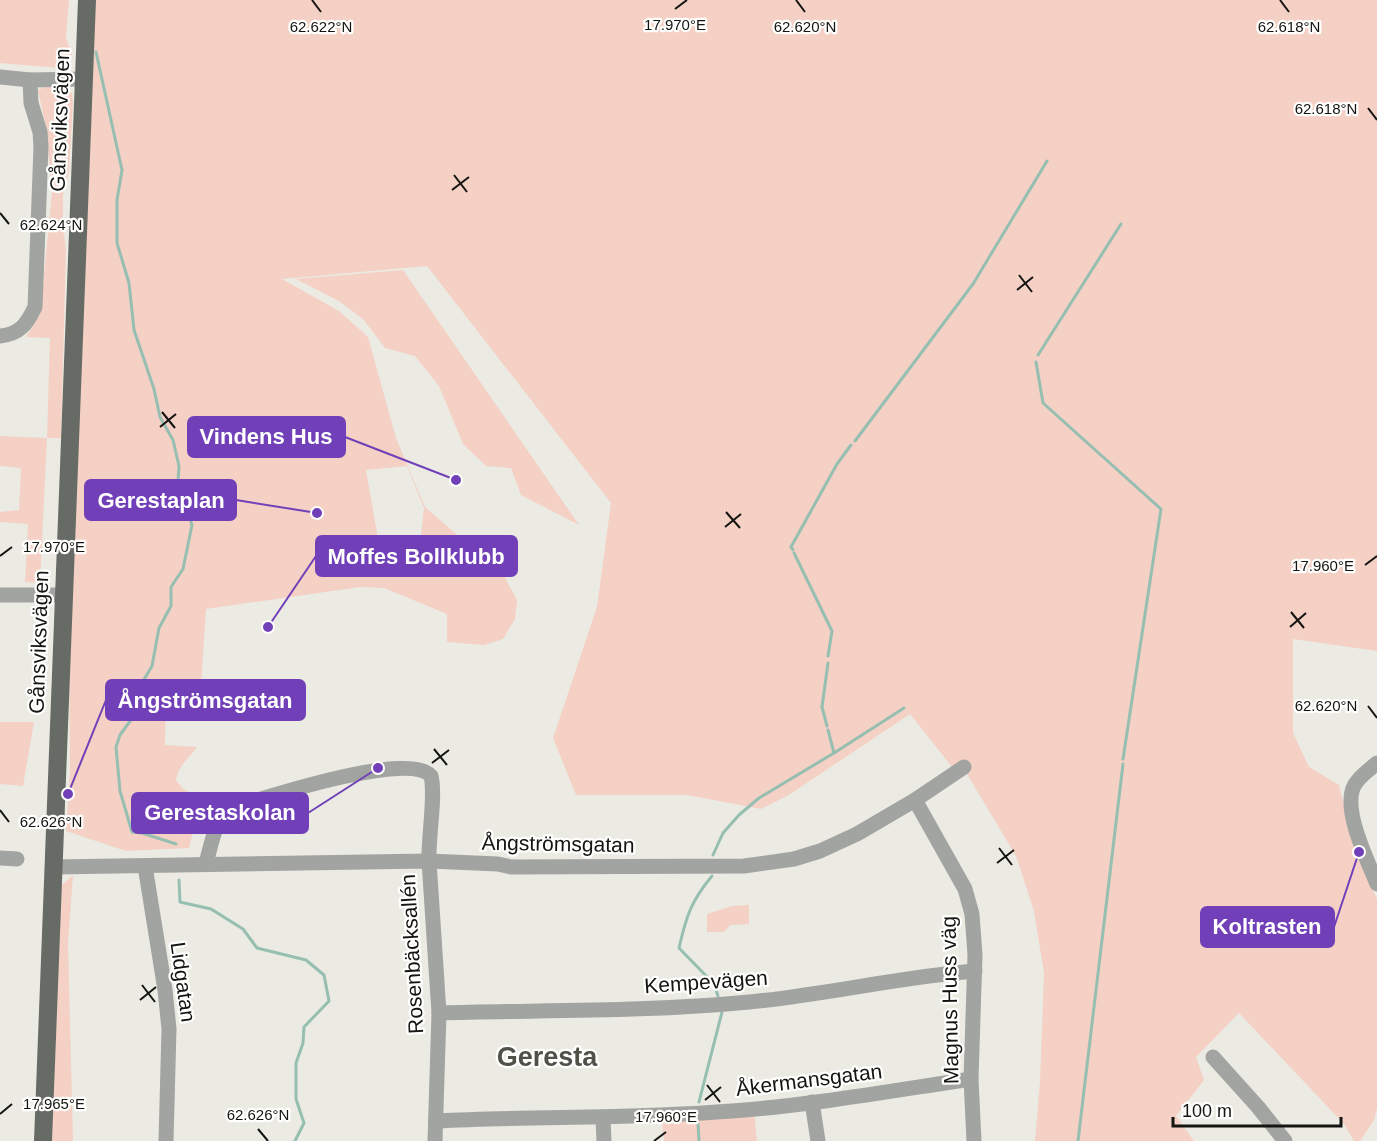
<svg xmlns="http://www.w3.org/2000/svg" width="1377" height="1141" font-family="Helvetica,sans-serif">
<rect width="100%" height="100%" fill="#ebebe3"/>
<g fill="#f4d0c5" fill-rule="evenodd">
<path d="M 0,0 L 69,0 L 66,38 L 72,54 L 67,64 L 60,68 L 0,63 Z"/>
<path d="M 93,0 L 1377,0 L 1377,651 L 1293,639 L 1293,733 L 1309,767 L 1339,785 L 1354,846 L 1377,899 L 1377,1108 L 1374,1120 L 1360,1141 L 1354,1141 L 1344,1124 L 1239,1013 L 1196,1057 L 1204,1080 L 1176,1116 L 1194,1141 L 1035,1141 L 1040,1082 L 1044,973 L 1034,911 L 1016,856 L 967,774 L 952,767 L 910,714 L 787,796 L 761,809 L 687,795 L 576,795 L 553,738 L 597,607 L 611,503 L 427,266 L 282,279 L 339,311 L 368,337 L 396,438 L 425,507 L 463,540 L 487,544 L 517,600 L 515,619 L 503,639 L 484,645 L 447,642 L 447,614 L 384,588 L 360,587 L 206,609 L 201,685 L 166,685 L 165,745 L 197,747 C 188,760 179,764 176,780 L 183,789 L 201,798 L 189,848 L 126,851 L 66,831 L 70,771 L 69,667 ZM 407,466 L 424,508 L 419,554 L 381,556 L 366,470 Z"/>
<path d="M 49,85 L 65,88 L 72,93 L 73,102 L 69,172 L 63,195 L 63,224 L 66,250 L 61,438 L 47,438 L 40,583 L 25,582 L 28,524 L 0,522 L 0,512 L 19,510 L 21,468 L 0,466 L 0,436 L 47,438 L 50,338 L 26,337 L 40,315 L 52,193 L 46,127 L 38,90 Z"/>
<path d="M 403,270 L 579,525 L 521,495 L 511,468 L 486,466 L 463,444 L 439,386 L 415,356 L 385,348 L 364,320 L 339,301 L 296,279 Z"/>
<path d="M 0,722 L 34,722 L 23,786 L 0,784 Z"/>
<path d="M 73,875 L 68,943 L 73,1141 L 50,1141 L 61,886 Z"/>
<path d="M 749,905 L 749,924 L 730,925 L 724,932 L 707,932 L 707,914 L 732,906 Z"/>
<path d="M 754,1112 L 757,1141 L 664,1141 L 662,1121 Z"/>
</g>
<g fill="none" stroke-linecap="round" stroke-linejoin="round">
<g stroke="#96bfb1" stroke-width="3">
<path d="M 96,52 L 122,170 L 117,200 L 117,243 L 129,283 L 134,330 L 154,389 L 160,417 L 173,440 L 179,466 L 178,482 L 192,525 L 183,569 L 171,587 L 171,606 L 159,628 L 152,666 L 139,688 L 133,717 L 120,735 L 116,747 L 120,791 L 132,832 L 142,833 L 176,844"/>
<path d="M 1038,355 L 1121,224"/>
<path d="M 1036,362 L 1043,403 L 1161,509 L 1123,759"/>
<path d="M 855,441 L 973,284 L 1047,161"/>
<path d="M 793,550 L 791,547 L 837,464 L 851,445"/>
<path d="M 794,553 L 832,631 L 828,656"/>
<path d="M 827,726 L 822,707 L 828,663"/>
<path d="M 828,730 L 834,753"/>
<path d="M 713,855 L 723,833 L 739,815 L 759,798 L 834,753 L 904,708"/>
<path d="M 712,876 C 691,901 686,917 679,948 L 714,984 L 718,996"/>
<path d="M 179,880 L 180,902 L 211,909 L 243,929 L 257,948 L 306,960 L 324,975 L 329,1001 L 304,1027 L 303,1043 L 296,1063 L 296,1099 L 304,1123 L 295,1141"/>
<path d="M 699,1102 L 722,1012"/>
<path d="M 698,1124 L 699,1141"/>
<path d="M 1078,1141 L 1123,764"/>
</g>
<g stroke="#a2a4a1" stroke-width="15">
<path d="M 0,77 L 30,80 L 84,79"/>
<path d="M 0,336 C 20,334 27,324 35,307 L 41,147 L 40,132 L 31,103 L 30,80"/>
<path d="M 0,595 L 63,595"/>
<path d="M 1377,763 C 1369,770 1359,776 1354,786 C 1342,810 1368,861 1377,884"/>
<path d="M 915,800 L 965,889 L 972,914 L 975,955 L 971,1079 L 974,1141"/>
<path d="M 0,858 L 17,859"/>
<path d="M 206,863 C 212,843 214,820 232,808 C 264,798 409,750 431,776 C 436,796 428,837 429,861 L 439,1013 L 435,1141"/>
<path d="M 145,866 L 165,990 L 169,1029 L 166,1141"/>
<path d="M 54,867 L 429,861 L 498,864 L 511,867 L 744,866 L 794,859 L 820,851 L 857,834 L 915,800 L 964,767"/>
<path d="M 439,1013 C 542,1010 646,1012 749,1002 C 824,995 899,977 975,971"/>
<path d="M 1213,1057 L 1258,1107 L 1285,1141"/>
<path d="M 812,1102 L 818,1141"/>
<path d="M 603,1118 L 604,1141"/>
<path d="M 436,1121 C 535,1116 633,1119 732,1111 C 812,1105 891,1091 971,1079"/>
</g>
<path stroke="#676b65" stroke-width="18" d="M 43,1141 L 87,0"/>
</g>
<path fill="none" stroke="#141411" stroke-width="2" d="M 312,0 L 321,12M 796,0 L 805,12M 1280,0 L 1289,12M 675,9 L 687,0M 1368,108 L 1377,120M 454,175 L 467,192M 452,190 L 469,177M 0,213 L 9,224M 1019,275 L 1032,292M 1017,290 L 1033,277M 162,412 L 175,428M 160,427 L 176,414M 726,512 L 740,528M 725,527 L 741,514M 0,556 L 12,547M 1365,565 L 1377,556M 1291,612 L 1304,628M 1290,627 L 1306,613M 1368,706 L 1377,718M 434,749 L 447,765M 432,763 L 449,750M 0,810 L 9,822M 999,848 L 1012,865M 997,863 L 1014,850M 142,985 L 155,1002M 140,1000 L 156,987M 707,1085 L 720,1102M 705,1100 L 721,1087M 0,1114 L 12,1104M 258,1129 L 268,1141M 654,1141 L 666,1132"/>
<g text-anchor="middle" stroke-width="4.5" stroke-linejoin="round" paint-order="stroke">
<g font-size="21" fill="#141411" stroke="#fffffe">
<text transform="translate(60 120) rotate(-88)" y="7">Gånsviksvägen</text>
<text transform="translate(39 642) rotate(-88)" y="7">Gånsviksvägen</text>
<text transform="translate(558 844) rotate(1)" y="7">Ångströmsgatan</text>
<text transform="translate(412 954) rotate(-93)" y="7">Rosenbäcksallén</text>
<text transform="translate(183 982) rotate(82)" y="7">Lidgatan</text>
<text transform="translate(706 982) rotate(-4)" y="7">Kempevägen</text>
<text transform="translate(950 1000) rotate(-91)" y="7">Magnus Huss väg</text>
<text transform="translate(809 1080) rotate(-7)" y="7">Åkermansgatan</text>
</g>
<g font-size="27" font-weight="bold" fill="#51514a" stroke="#fffffe">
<text x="547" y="1066">Geresta</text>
</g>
</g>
<g font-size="15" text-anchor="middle" fill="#141411" stroke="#fffffe" stroke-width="4.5" stroke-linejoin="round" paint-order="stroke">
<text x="675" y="30">17.970°E</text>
<text x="1289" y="32">62.618°N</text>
<text x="321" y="32">62.622°N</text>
<text x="805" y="32">62.620°N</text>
<text x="1326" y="114">62.618°N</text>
<text x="51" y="230">62.624°N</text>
<text x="54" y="552">17.970°E</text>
<text x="1323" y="571">17.960°E</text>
<text x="1326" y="711">62.620°N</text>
<text x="51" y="827">62.626°N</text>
<text x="54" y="1109">17.965°E</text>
<text x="258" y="1120">62.626°N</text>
<text x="666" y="1122">17.960°E</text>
</g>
<path fill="none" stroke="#7140b8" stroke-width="2" d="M456 480L345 437M317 513L236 500M268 627L316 556M68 794L106 700M378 768L308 813M1359 852L1334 927"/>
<g fill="#7140b8" stroke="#fffffe" stroke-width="2">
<circle cx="456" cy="480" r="6"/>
<circle cx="317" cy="513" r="6"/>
<circle cx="268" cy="627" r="6"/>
<circle cx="68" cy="794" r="6"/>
<circle cx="378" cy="768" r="6"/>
<circle cx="1359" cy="852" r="6"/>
</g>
<g fill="#7140b8" stroke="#7140b8" stroke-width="2">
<rect x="188" y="417" width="157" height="40" rx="6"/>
<rect x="85" y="480" width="151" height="40" rx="6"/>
<rect x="316" y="536" width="201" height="40" rx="6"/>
<rect x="106" y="680" width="199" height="40" rx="6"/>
<rect x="132" y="793" width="176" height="40" rx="6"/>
<rect x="1201" y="907" width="133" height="40" rx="6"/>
</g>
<g font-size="22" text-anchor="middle" font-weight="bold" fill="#fff">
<text x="266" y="444">Vindens Hus</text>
<text x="161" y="508">Gerestaplan</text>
<text x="416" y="564">Moffes Bollklubb</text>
<text x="205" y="708">Ångströmsgatan</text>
<text x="220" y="820">Gerestaskolan</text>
<text x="1267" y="934">Koltrasten</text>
</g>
<path d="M1173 1117v9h168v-9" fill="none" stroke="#141411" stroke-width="3"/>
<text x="1182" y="1117" font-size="18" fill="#141411" stroke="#fffffe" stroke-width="4.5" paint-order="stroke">100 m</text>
</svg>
